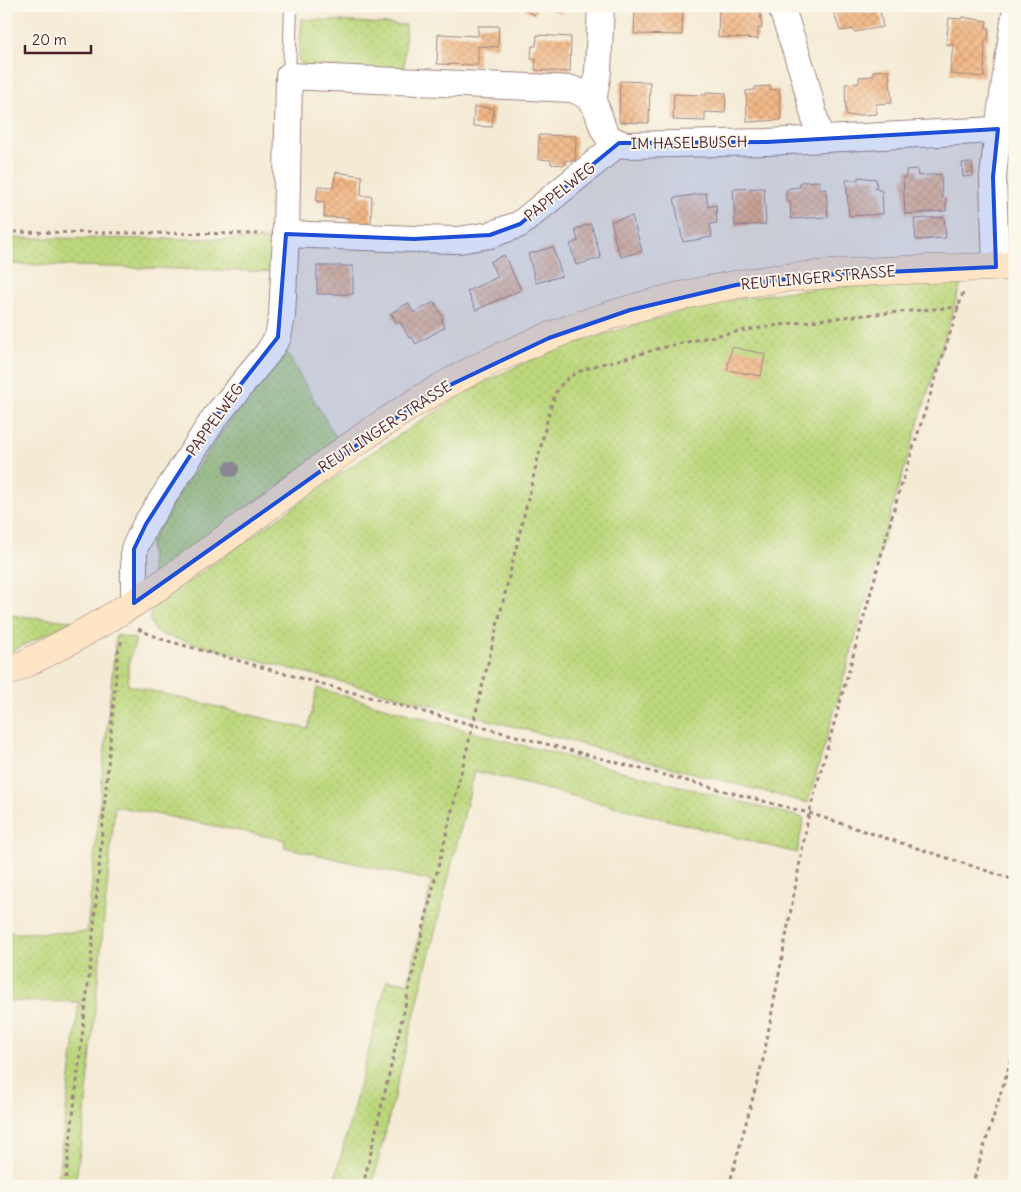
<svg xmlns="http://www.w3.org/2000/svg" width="1021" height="1192" font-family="Delius,sans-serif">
<defs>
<pattern id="grass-dots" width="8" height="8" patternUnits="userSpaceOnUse" patternTransform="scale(1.25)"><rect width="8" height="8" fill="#bcd77c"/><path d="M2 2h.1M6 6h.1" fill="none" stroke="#a3b86b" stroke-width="1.8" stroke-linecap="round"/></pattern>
<pattern id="building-cross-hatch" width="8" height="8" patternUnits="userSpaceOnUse" patternTransform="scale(1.25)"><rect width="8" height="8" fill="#f1b582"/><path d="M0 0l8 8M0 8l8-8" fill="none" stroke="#d09b70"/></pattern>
</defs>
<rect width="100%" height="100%" fill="#fbf7ec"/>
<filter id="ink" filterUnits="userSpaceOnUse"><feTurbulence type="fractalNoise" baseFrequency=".02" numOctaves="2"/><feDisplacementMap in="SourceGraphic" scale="10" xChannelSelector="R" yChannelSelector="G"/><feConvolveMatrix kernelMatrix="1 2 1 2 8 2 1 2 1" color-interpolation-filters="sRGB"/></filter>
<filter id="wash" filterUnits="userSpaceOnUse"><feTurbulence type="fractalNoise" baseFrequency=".0096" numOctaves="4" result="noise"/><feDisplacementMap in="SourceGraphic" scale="20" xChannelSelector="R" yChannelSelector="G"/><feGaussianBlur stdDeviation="1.12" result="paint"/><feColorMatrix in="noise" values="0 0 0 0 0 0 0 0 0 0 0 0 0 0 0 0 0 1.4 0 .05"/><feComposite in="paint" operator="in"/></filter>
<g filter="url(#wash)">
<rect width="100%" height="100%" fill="#f4ebd5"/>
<g fill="url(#grass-dots)" stroke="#837b54">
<path d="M 302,19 L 406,25 L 404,72 L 310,69 L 298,61 Z"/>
<path d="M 6,238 L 279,239 L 279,272 L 6,264 Z"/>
<path d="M 962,281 L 896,496 L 808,803 L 165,636 L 155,631 L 150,620 L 151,608 L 357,462 L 479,384 L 554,349 L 702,305 L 783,292 L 874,283 Z"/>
<path d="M 284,348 L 338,441 L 152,580 L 150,543 L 181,490 L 256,383 Z"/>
<path d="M 6,615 L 73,621 L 6,654 Z"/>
<path d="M 116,635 L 136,639 L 128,665 L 128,685 L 308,729 L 317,688 L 483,735 L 804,818 L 797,853 L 475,771 L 372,1186 L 333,1186 L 387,980 L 408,983 L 432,881 L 284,847 L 285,840 L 115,806 L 84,1123 L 75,1186 L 57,1186 L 79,1002 L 6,1001 L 6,933 L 87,932 Z"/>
</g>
<g id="blocks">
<g fill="url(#building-cross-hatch)">
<path d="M 326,6 L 345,6 L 345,9 L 326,8 Z"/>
<path d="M 519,6 L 540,6 L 534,15 Z"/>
<path d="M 548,6 L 566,6 L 561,14 Z"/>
<path d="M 635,6 L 683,6 L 682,35 L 634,34 Z"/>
<path d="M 719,6 L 759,6 L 762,28 L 758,28 L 758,39 L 718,37 Z"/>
<path d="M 836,6 L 879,6 L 883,27 L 854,32 L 853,29 L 840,31 L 833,10 Z"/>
<path d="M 962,17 L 987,21 L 986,27 L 989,27 L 988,41 L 985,40 L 984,77 L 950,74 L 953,45 L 946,44 L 949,18 L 962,19 Z"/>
<path d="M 478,26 L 499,26 L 498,47 L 478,46 L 478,65 L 437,64 L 438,34 L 478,36 Z"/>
<path d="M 537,35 L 571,37 L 570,72 L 535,70 L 536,60 L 531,59 L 532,46 L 536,46 Z"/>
<path d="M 889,70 L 892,103 L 876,104 L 877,114 L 846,116 L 845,84 L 859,83 L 859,77 L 873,76 L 873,71 Z"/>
<path d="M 620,81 L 650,82 L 649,123 L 619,122 Z"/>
<path d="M 770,86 L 770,90 L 779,89 L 781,120 L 747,122 L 746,91 L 755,90 L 755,87 Z"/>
<path d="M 706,92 L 726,93 L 725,113 L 705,112 L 705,121 L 673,120 L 674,94 L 706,95 Z"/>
<path d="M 474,107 L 494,108 L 492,127 L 473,126 Z"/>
<path d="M 539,135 L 576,136 L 575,161 L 565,160 L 565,165 L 551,164 L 551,160 L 538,159 Z"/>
<path d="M 962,163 L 972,163 L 973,176 L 963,177 Z"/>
<path d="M 917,169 L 918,176 L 941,174 L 942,198 L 946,198 L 946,211 L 905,214 L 903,177 L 906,177 L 906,170 Z"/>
<path d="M 336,172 L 362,176 L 361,196 L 372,196 L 371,224 L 349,223 L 350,218 L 324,217 L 325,202 L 316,201 L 318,186 L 333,187 Z"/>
<path d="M 858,177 L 876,179 L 877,186 L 874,188 L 882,191 L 883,214 L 849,216 L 846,180 L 858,180 Z"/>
<path d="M 820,181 L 820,189 L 826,189 L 828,217 L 791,219 L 790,202 L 786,199 L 786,191 L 789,188 L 800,187 L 800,182 Z"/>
<path d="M 764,188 L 766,224 L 735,226 L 733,189 Z"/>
<path d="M 706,193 L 708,207 L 716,205 L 717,223 L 710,224 L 712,237 L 683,242 L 674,198 Z"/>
<path d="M 632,216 L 642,251 L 621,257 L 613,235 L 615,235 L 611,221 Z"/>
<path d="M 944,217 L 946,238 L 916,240 L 914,219 Z"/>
<path d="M 591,224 L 601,258 L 576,265 L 570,244 L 578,241 L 575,229 Z"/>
<path d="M 553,247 L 562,276 L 536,283 L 528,254 Z"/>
<path d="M 504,255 L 521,290 L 476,310 L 467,291 L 498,277 L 490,262 Z"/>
<rect x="317" y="266" width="36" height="28"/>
<path d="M 434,302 L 444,319 L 441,320 L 445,327 L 416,344 L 412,337 L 409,338 L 400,322 L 397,324 L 391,313 L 408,303 L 414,313 Z"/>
<path d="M 732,347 L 765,354 L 761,376 L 727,370 Z"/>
</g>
</g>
</g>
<g filter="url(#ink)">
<use href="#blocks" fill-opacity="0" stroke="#9f8580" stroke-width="1"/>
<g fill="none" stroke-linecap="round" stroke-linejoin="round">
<defs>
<path id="lane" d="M 289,76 L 291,6"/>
<g id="street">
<path d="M 781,6 L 804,76 L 820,139"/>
<path d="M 593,102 L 598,72 L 601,6"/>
<path d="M 286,234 L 414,239 L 459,240 L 490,235 L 520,224 L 619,143"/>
<path d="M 996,267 L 993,177 L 998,129 L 1015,15"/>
<path d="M 134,603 L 134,549 L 146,524 L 215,417 L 267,354 L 278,337 L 282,316 L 286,234 L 289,76 L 572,89 C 580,92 587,95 592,102 C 607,121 594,137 627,145 L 767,142 L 1015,129"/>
</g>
<path id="secondary" d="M 6,673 C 50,652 93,629 134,603 C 234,538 324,458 426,396 C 525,336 660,293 775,279 C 854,270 935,269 1015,266"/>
</defs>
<use href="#lane" stroke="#9f8580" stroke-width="14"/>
<use href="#street" stroke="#9f8580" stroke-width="28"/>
<use href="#secondary" stroke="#9f8580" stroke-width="29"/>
<g stroke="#9f8580" stroke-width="3" stroke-dasharray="4 4" stroke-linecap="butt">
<path d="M 6,232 L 263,234"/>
<path d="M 138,629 L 161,639 L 390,703 L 809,813 L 1015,880"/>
<path d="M 65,1186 L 91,959 L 118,652 L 122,640"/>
<path d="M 363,1186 L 424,925 L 549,413 C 553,401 555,389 566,380 C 581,367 607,363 626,358 C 734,325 846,316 959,307"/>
<path d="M 729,1186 L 763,1060 L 809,813 L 898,495 L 963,293"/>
<path d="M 972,1186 L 1015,1047"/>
</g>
<use href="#lane" stroke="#fff" stroke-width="12"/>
<use href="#street" stroke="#fff" stroke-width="26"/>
<use href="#secondary" stroke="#fde5c5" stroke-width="28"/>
</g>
<circle fill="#a69482" cx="231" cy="469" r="8"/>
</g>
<path fill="#1d4ed8" fill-opacity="0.2" stroke="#1d4ed8" stroke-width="4" stroke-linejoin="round" d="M 998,129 L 993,177 L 996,267 L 820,275 L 736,285 L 630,310 L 549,338 L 427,396 L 134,603 L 134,549 L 146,524 L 215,417 L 278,337 L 286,234 L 414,239 L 490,235 L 520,224 L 619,143 L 767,142 Z"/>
<g text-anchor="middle" stroke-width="4" stroke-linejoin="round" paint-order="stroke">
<g font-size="15" fill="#4a1f2b" stroke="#fbf7ec">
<text transform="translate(689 143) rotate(-1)" y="5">IM HASELBUSCH</text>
<text transform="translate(560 192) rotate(-38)" y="5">PAPPELWEG</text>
<text transform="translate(818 278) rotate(-5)" y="5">REUTLINGER STRASSE</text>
<text transform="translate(215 420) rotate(-54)" y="5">PAPPELWEG</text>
<text transform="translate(385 427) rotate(-33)" y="5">REUTLINGER STRASSE</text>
</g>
</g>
<rect width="1021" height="1192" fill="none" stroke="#fbf7ec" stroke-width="25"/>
<path d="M25 45v8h66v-8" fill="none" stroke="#4a1f2b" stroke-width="2.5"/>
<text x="32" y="45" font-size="15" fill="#4a1f2b" stroke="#fbf7ec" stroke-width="4" paint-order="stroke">20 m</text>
</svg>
